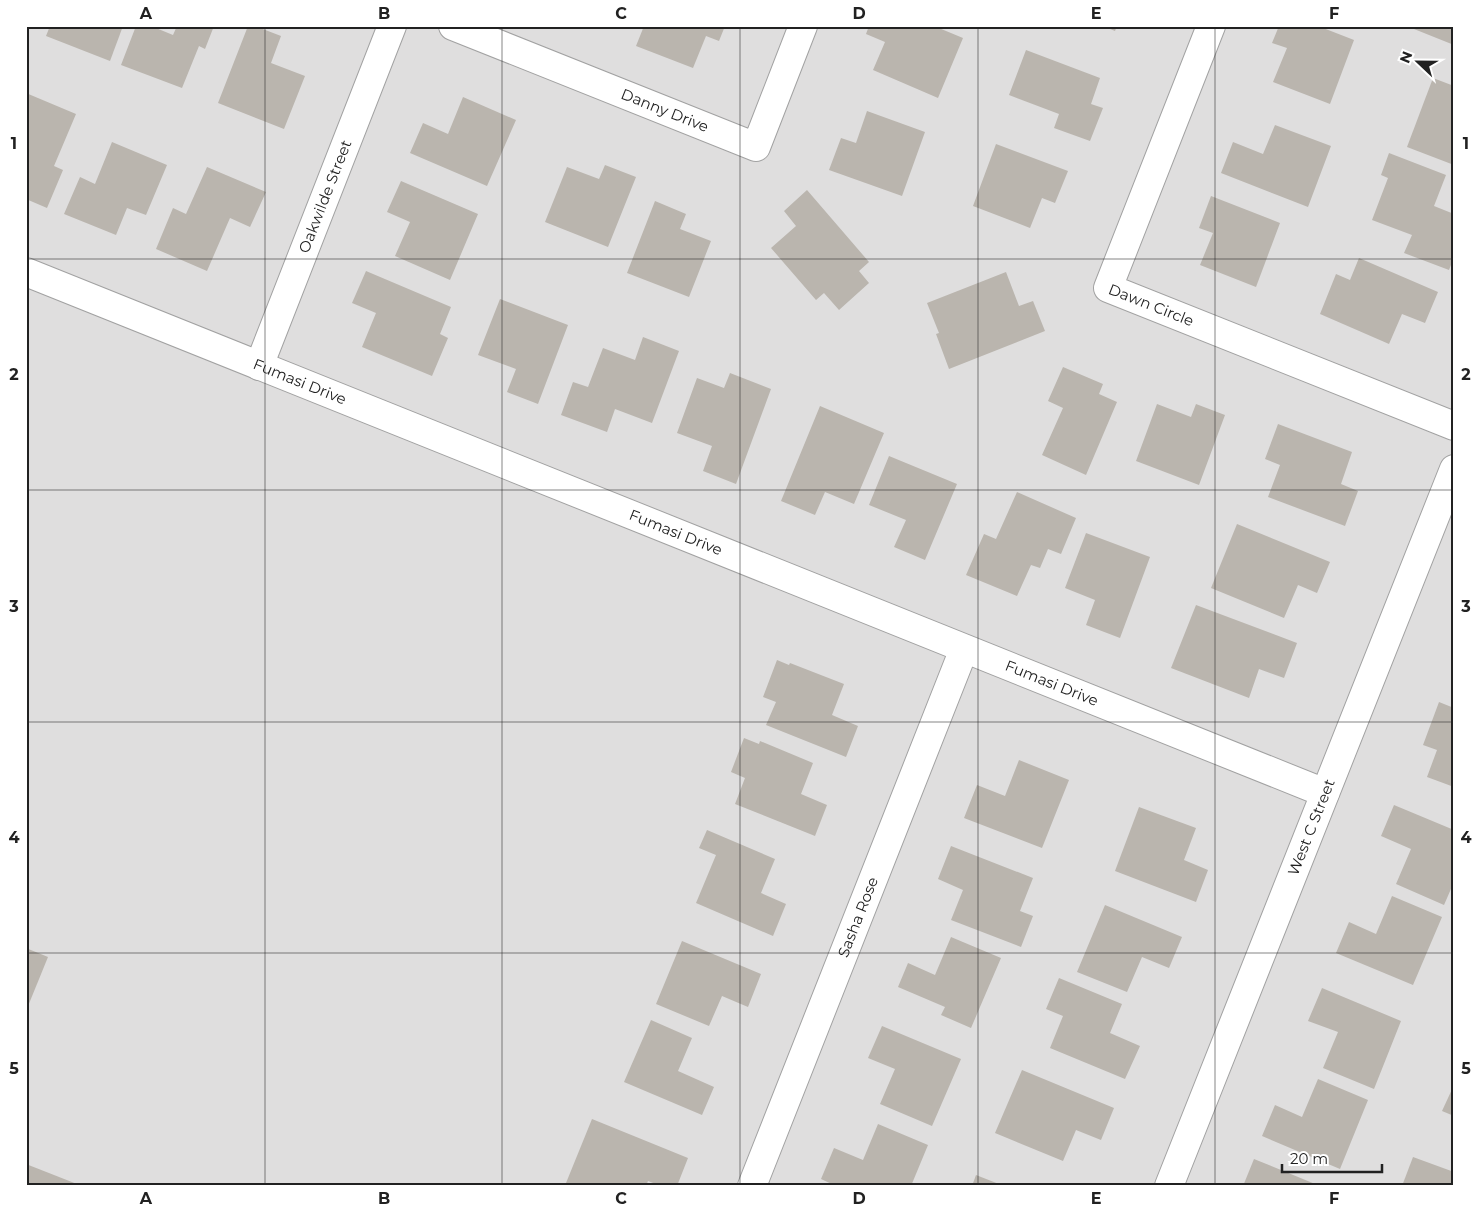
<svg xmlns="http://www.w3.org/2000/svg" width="1480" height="1212" font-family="Montserrat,sans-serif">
<rect width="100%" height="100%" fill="#f0efe8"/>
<rect fill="#dfdede" x="26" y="26" width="1428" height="1160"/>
<g fill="#bab5ae">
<path d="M 50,26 L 123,26 L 110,61 L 46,36 Z"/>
<path d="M 136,26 L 151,26 L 173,35 L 177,26 L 214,26 L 205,49 L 199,46 L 182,88 L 121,65 Z"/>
<path d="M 248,26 L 255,26 L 281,36 L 271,63 L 305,76 L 284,129 L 218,103 Z"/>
<path d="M 644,26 L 725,26 L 719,41 L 706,36 L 693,68 L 636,46 Z"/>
<path d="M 869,26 L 934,26 L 963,38 L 938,98 L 873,70 L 885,42 L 866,34 Z"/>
<path d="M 1103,26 L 1117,26 L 1115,31 Z"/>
<path d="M 1279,26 L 1318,26 L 1354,40 L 1330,104 L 1273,82 L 1287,48 L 1272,43 Z"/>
<path d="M 1415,26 L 1454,26 L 1454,45 L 1414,29 Z"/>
<path d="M 1026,50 L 1100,78 L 1091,104 L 1103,108 L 1090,141 L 1054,128 L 1059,114 L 1009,95 Z"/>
<path d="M 1433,78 L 1454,86 L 1454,165 L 1407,147 Z"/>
<path d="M 26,93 L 76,114 L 54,166 L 63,170 L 47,208 L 26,199 Z"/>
<path d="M 463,97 L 516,120 L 487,186 L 410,153 L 423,123 L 448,134 Z"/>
<path d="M 867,111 L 925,132 L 902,196 L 829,170 L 841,138 L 856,143 Z"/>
<path d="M 1275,125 L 1331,146 L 1308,207 L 1221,173 L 1233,142 L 1263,154 Z"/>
<path d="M 112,142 L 167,165 L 146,215 L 127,208 L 116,235 L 64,214 L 80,177 L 95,184 Z"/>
<path d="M 996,144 L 1068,171 L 1055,203 L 1042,198 L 1030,228 L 973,206 Z"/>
<path d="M 1389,153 L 1446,175 L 1434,206 L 1454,214 L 1454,257 L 1449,270 L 1404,253 L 1412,235 L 1372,220 L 1388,178 L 1381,175 Z"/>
<path d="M 605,165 L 636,177 L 608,247 L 545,222 L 567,167 L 599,179 Z"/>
<path d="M 207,167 L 266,192 L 250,227 L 230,218 L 207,271 L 156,249 L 173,208 L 186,214 Z"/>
<path d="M 401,181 L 478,214 L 450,280 L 395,256 L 410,222 L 387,212 Z"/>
<path d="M 807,190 L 869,262 L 859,271 L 869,283 L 839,310 L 824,293 L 816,300 L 771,248 L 796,226 L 784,211 Z"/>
<path d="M 1211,196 L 1280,223 L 1256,287 L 1200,265 L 1213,233 L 1199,228 Z"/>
<path d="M 655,201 L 686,214 L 680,229 L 711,241 L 689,297 L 627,273 Z"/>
<path d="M 1359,258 L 1438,292 L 1425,323 L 1402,314 L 1389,344 L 1320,314 L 1336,274 L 1350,280 Z"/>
<path d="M 366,271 L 451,307 L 440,334 L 448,338 L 432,376 L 362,347 L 376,313 L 352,303 Z"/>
<path d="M 1006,272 L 1019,306 L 1033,301 L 1045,331 L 949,369 L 936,334 L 939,333 L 927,303 Z"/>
<path d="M 500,299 L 568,325 L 538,404 L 507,392 L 516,369 L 478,355 Z"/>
<path d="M 643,337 L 679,351 L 652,423 L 615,409 L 607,432 L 561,415 L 573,382 L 588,387 L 603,348 L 635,360 Z"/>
<path d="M 1063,367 L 1103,384 L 1099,394 L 1117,402 L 1086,475 L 1042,455 L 1063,408 L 1048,401 Z"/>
<path d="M 730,373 L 771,389 L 736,484 L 703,471 L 712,446 L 677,433 L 697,378 L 724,388 Z"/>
<path d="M 1157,404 L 1191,417 L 1196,404 L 1225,415 L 1199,485 L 1136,461 Z"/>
<path d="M 820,406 L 884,433 L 854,504 L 825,492 L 815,515 L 781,501 Z"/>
<path d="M 1278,424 L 1352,452 L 1341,484 L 1358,491 L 1345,526 L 1268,497 L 1280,465 L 1265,459 Z"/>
<path d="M 889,456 L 957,484 L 925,560 L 894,547 L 906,520 L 869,505 Z"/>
<path d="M 1017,492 L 1076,518 L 1061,554 L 1048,549 L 1040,568 L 1031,565 L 1017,596 L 966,575 L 984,534 L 996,539 Z"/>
<path d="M 1237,524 L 1330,562 L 1317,593 L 1298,585 L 1284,618 L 1211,588 Z"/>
<path d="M 1086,533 L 1150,557 L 1120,638 L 1086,625 L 1095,600 L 1065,588 Z"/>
<path d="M 1196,605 L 1297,643 L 1284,678 L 1259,669 L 1249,698 L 1171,668 Z"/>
<path d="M 777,660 L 789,665 L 790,663 L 844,684 L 832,715 L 858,726 L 846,757 L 766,725 L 776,702 L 763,697 Z"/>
<path d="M 1439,702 L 1454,708 L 1454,787 L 1427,777 L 1437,750 L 1423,745 Z"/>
<path d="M 744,738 L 759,744 L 760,741 L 813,763 L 801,794 L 827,805 L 815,836 L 735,804 L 745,778 L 731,772 Z"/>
<path d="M 1019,760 L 1069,780 L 1042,848 L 964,818 L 977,785 L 1005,796 Z"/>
<path d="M 1394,805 L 1454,830 L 1454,882 L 1444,905 L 1396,884 L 1411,849 L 1381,836 Z"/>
<path d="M 1139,807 L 1196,828 L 1184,860 L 1208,870 L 1196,902 L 1115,871 Z"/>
<path d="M 707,830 L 775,859 L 761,893 L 786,904 L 773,936 L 696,903 L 716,855 L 699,848 Z"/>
<path d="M 951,846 L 1033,878 L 1020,911 L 1033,916 L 1021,947 L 951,920 L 963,890 L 938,879 Z"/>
<path d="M 1392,896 L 1442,917 L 1413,985 L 1336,953 L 1349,922 L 1376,934 Z"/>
<path d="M 1105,905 L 1182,937 L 1169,968 L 1142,957 L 1127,992 L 1077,972 Z"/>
<path d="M 951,937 L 1001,958 L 971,1028 L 941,1015 L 945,1007 L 898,987 L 908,963 L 935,975 Z"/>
<path d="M 682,941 L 761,974 L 748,1007 L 722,996 L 709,1026 L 656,1004 Z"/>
<path d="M 26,948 L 48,957 L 26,1011 Z"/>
<path d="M 1059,978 L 1122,1004 L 1110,1033 L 1140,1046 L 1125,1079 L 1050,1048 L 1063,1016 L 1046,1009 Z"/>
<path d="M 1322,988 L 1401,1021 L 1374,1089 L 1323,1068 L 1338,1032 L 1308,1021 Z"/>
<path d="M 651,1020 L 692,1038 L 678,1071 L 714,1087 L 702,1115 L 624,1082 Z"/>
<path d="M 882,1026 L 961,1059 L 932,1126 L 880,1104 L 895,1069 L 868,1058 Z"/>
<path d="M 1022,1070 L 1114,1108 L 1101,1140 L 1076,1130 L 1063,1161 L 995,1133 Z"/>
<path d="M 1318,1079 L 1368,1100 L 1340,1169 L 1262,1136 L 1275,1105 L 1302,1117 Z"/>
<path d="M 1454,1085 L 1454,1116 L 1442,1111 Z"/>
<path d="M 592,1119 L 688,1158 L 677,1186 L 661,1186 L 648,1181 L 646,1186 L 574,1186 L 566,1183 Z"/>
<path d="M 878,1124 L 928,1145 L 911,1186 L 836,1186 L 821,1179 L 834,1148 L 863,1160 Z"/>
<path d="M 1413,1157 L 1454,1172 L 1454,1186 L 1402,1186 Z"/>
<path d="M 1254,1159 L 1320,1186 L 1243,1186 Z"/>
<path d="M 26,1164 L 82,1186 L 26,1186 Z"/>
<path d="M 976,1175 L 1004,1186 L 972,1186 Z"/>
</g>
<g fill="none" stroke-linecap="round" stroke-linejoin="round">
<defs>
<g id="minor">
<path id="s1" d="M 453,26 L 756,147 L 803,26"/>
<path id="s2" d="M 1211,26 L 1108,288 L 1454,426"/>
<path id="s3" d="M 26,272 L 1325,793"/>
<path id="s4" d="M 259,366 L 392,26"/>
<path id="s5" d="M 752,1186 L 964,649"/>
<path id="s6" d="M 1169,1186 L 1454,469"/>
</g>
</defs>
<use href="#minor" stroke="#a2a2a2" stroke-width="30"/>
<use href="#minor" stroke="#fff" stroke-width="28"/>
</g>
<path fill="none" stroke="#212121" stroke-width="1" stroke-opacity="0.55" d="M 265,26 L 265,1186M 502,26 L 502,1186M 740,26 L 740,1186M 978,26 L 978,1186M 1215,26 L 1215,1186M 26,259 L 1454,259M 26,490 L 1454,490M 26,722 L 1454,722M 26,953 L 1454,953"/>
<g text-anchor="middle" stroke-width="4" stroke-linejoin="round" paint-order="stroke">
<g font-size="15" fill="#212121" stroke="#fff">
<text dy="5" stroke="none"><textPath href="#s1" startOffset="228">Danny Drive</textPath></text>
<text dy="5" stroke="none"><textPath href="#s4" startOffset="182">Oakwilde Street</textPath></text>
<text dy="5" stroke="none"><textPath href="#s2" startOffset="328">Dawn Circle</textPath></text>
<text dy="5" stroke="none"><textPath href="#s3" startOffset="295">Fumasi Drive</textPath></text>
<text dy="5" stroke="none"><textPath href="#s3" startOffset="700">Fumasi Drive</textPath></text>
<text dy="5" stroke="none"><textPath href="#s3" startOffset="1105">Fumasi Drive</textPath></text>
<text dy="5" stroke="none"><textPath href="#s6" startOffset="386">West C Street</textPath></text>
<text dy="5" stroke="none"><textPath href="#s5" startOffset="289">Sasha Rose</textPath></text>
</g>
</g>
<rect width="1480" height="1212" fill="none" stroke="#ffffff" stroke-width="55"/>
<g transform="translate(1418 62) rotate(292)" stroke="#ffffff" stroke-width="4" paint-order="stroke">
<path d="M0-4L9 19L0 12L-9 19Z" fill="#212121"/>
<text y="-8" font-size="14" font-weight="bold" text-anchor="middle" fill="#212121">N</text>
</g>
<path d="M1282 1164v8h100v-8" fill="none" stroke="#212121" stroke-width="2.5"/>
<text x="1290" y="1164" font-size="15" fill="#212121" stroke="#ffffff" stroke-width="4" paint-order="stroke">20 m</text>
<rect x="28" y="28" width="1424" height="1156" fill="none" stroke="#212121" stroke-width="2"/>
<g font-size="16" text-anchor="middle" font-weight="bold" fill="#212121">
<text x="146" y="19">A</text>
<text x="384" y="19">B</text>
<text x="621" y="19">C</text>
<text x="859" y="19">D</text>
<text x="1096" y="19">E</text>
<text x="1334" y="19">F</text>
<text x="14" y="149">1</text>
<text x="1466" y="149">1</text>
<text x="14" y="380">2</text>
<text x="1466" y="380">2</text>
<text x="14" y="612">3</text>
<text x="1466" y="612">3</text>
<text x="14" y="843">4</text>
<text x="1466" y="843">4</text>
<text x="14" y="1074">5</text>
<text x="1466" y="1074">5</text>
<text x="146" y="1204">A</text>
<text x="384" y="1204">B</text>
<text x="621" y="1204">C</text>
<text x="859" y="1204">D</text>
<text x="1096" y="1204">E</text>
<text x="1334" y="1204">F</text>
</g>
</svg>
